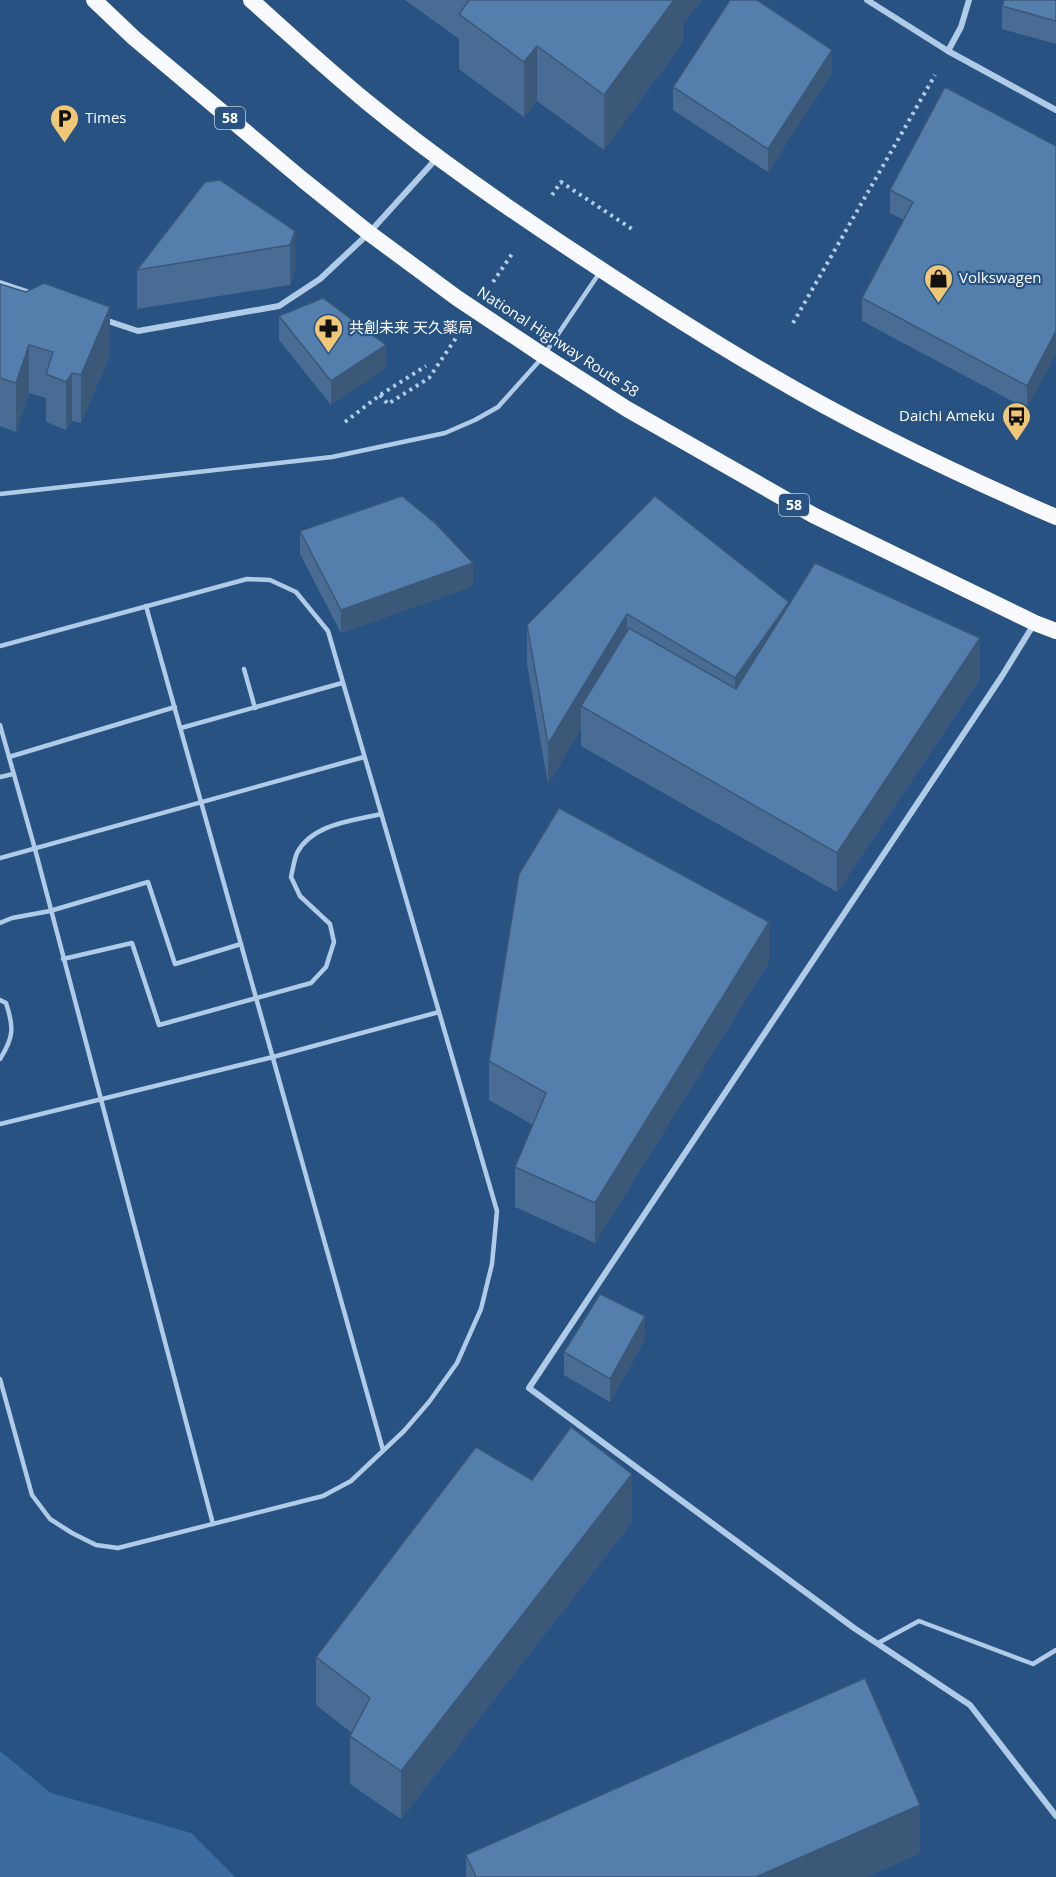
<svg xmlns="http://www.w3.org/2000/svg" width="1056" height="1877" font-family="'Open Sans','Noto Sans JP',sans-serif">
<rect width="100%" height="100%" fill="#275282"/>
<path fill="#3c6c9f" d="M 0,1751 L 51,1793 L 191,1833 L 235,1877 L 0,1877 Z"/>
<g fill="none" stroke-linecap="round" stroke-linejoin="round">
<g stroke="#b0cbe7" stroke-width="4" stroke-dasharray="3 4.5" stroke-linecap="butt">
<path d="M 552,195 L 561,182 L 632,229"/>
<path d="M 493,282 L 514,251"/>
<path d="M 793,323 L 935,75"/>
<path d="M 380,395 L 388,404 L 429,378 L 456,338"/>
<path d="M 345,422 L 380,395 L 426,366"/>
</g>
<g stroke="#b0cbe7" stroke-width="4.5">
<path d="M 546,352 L 600,272"/>
<path d="M 0,494 L 332,457 L 445,433 L 475,420 L 498,407 L 541,359"/>
<path d="M 146,606 L 383,1450"/>
<path d="M 0,646 L 247,579 L 270,580 L 296,592 L 328,631 L 497,1211 L 492,1264 L 481,1309 L 457,1363 L 429,1402 L 404,1431 L 351,1481 L 323,1496 L 118,1548 L 96,1545 L 72,1533 L 50,1519 L 32,1495 L 0,1379"/>
<path d="M 244,669 L 255,708"/>
<path d="M 0,725 L 35,849 L 213,1524"/>
<path d="M 181,728 L 342,683"/>
<path d="M 9,757 L 175,707"/>
<path d="M 0,777 L 13,774"/>
<path d="M 0,858 L 364,757"/>
<path d="M 0,923 L 12,918 L 50,911 L 148,882 L 175,964 L 241,944"/>
<path d="M 63,959 L 132,943 L 159,1025 L 311,983 L 326,967 L 334,942 L 330,924 L 300,896 L 291,877 C 293,869 294,860 297,853 C 312,824 352,821 381,814"/>
<path d="M 0,1000 L 6,1003 C 14,1027 14,1037 0,1059"/>
<path d="M 0,1124 L 273,1057 L 439,1012"/>
<path d="M 878,1643 L 919,1621 L 1033,1664 L 1056,1650"/>
</g>
<g stroke="#b0cbe7" stroke-width="6">
<path d="M 867,0 L 948,51 L 1056,110"/>
<path d="M 948,51 L 961,27 L 969,0"/>
<path d="M 0,283 L 33,294"/>
<path d="M 102,319 L 138,331 L 279,306 L 320,279 L 369,233 L 436,159"/>
<path d="M 1034,624 L 1002,676 L 529,1388 L 854,1628 L 970,1705 L 1056,1816"/>
</g>
<g stroke="#f8fafe" stroke-width="16">
<path d="M 94,0 L 134,38 L 303,180 L 369,233 L 457,298 L 544,356 L 627,409 L 813,515 L 1035,623 L 1056,631"/>
<path d="M 251,0 C 289,34 327,69 367,102 C 435,158 508,208 582,257 C 644,298 706,338 770,375 C 862,429 959,475 1056,517"/>
</g>
</g>
<g fill="#486c94">
<path d="M 405,0 L 702,0 L 683,24 L 683,42 L 604,150 L 537,101 L 524,117 L 459,69 L 459,39 Z"/>
<path d="M 1056,0 L 1056,44 L 1002,29 L 1002,6 Z"/>
<path d="M 832,73 L 768,172 L 673,110 L 673,87 Z"/>
<path d="M 1056,146 L 1027,409 L 862,321 L 862,298 L 904,220 L 890,213 L 890,190 Z"/>
<path d="M 295,231 L 295,270 L 290,285 L 137,309 L 137,270 Z"/>
<path d="M 0,284 L 110,355 L 81,423 L 72,421 L 66,430 L 46,422 L 46,398 L 29,393 L 16,432 L 0,426 Z"/>
<path d="M 279,316 L 386,368 L 331,405 L 279,340 Z"/>
<path d="M 655,496 L 789,605 L 980,678 L 837,892 L 581,746 L 581,729 L 548,784 L 527,664 L 527,625 Z"/>
<path d="M 300,531 L 473,586 L 341,633 L 300,554 Z"/>
<path d="M 769,962 L 595,1243 L 515,1207 L 515,1167 L 533,1125 L 489,1100 L 489,1061 Z"/>
<path d="M 645,1339 L 610,1402 L 564,1375 L 564,1352 Z"/>
<path d="M 532,1480 L 632,1522 L 401,1819 L 350,1784 L 350,1736 L 352,1733 L 316,1705 L 316,1657 Z"/>
<path d="M 920,1853 L 866,1877 L 466,1877 L 466,1855 Z"/>
</g>
<g fill="#3b5878">
<path d="M 674,0 L 702,0 L 683,24 L 683,42 L 604,150 L 604,95 Z"/>
<path d="M 537,46 L 537,101 L 524,117 L 524,62 Z"/>
<path d="M 832,50 L 832,73 L 768,172 L 768,149 Z"/>
<path d="M 295,231 L 295,270 L 290,285 L 290,245 Z"/>
<path d="M 110,307 L 110,355 L 81,423 L 81,375 Z"/>
<path d="M 1056,331 L 1056,354 L 1027,409 L 1027,386 Z"/>
<path d="M 29,345 L 29,393 L 16,432 L 16,383 Z"/>
<path d="M 386,345 L 386,368 L 331,405 L 331,381 Z"/>
<path d="M 72,373 L 72,421 L 66,430 L 66,382 Z"/>
<path d="M 473,563 L 473,586 L 341,633 L 341,610 Z"/>
<path d="M 789,602 L 789,641 L 735,717 L 735,678 Z"/>
<path d="M 627,614 L 627,653 L 581,706 L 581,729 L 548,784 L 548,744 Z"/>
<path d="M 980,638 L 980,678 L 837,892 L 837,853 Z"/>
<path d="M 769,922 L 769,962 L 595,1243 L 595,1203 Z"/>
<path d="M 645,1316 L 645,1339 L 610,1402 L 610,1379 Z"/>
<path d="M 632,1474 L 632,1522 L 401,1819 L 401,1771 Z"/>
<path d="M 920,1805 L 920,1853 L 866,1877 L 756,1877 Z"/>
</g>
<g fill="#547eac" stroke="#3b5878" stroke-width="1.5">
<path d="M 469,0 L 674,0 L 604,95 L 537,46 L 524,62 L 459,14 Z"/>
<path d="M 730,0 L 757,0 L 832,50 L 768,149 L 673,87 Z"/>
<path d="M 1004,0 L 1056,0 L 1056,21 L 1002,6 Z"/>
<path d="M 945,87 L 1056,146 L 1056,331 L 1027,386 L 862,298 L 913,202 L 890,190 Z"/>
<path d="M 220,180 L 295,231 L 290,245 L 137,270 L 205,182 Z"/>
<path d="M 44,283 L 110,307 L 81,375 L 72,373 L 66,382 L 46,374 L 53,352 L 29,345 L 16,383 L 0,378 L 0,284 L 26,292 Z"/>
<path d="M 323,298 L 386,345 L 331,381 L 279,316 Z"/>
<path d="M 402,496 L 435,523 L 473,563 L 341,610 L 300,531 Z"/>
<path d="M 655,496 L 789,602 L 735,678 L 627,614 L 548,744 L 527,625 Z"/>
<path d="M 815,563 L 980,638 L 837,853 L 581,706 L 629,628 L 736,689 Z"/>
<path d="M 559,808 L 769,922 L 595,1203 L 515,1167 L 546,1093 L 489,1061 L 519,874 Z"/>
<path d="M 600,1294 L 645,1316 L 610,1379 L 564,1352 Z"/>
<path d="M 571,1427 L 632,1474 L 401,1771 L 350,1736 L 370,1698 L 316,1657 L 476,1447 L 532,1480 Z"/>
<path d="M 865,1678 L 920,1805 L 756,1877 L 476,1877 L 466,1855 Z"/>
</g>
<defs>
<symbol id="parking-pin" viewBox="-11 -11 22 30"><path d="M0 17L-7.5 6A9.5 9.5 0 1 1 7.5 6Z" fill="#efc776" stroke="#275282"/><path d="M-3.5-5.5H1a3.5 3.5 0 0 1 0 7H-1V5.5H-3.5ZM-1-3.4V-.6H.8a1.4 1.4 0 0 0 0-2.8Z" fill="#111"/></symbol>
<symbol id="shop-pin" viewBox="-11 -11 22 30"><path d="M0 17L-7.5 6A9.5 9.5 0 1 1 7.5 6Z" fill="#efc776" stroke="#275282"/><path d="M-5-2.5h2.3a2.7 3.5 0 0 1 5.4 0H5L5.5 6h-11ZM-1.5-2.5h3a1.5 2.3 0 0 0-3 0Z" fill="#111"/></symbol>
<symbol id="pharmacy-pin" viewBox="-11 -11 22 30"><path d="M0 17L-7.5 6A9.5 9.5 0 1 1 7.5 6Z" fill="#efc776" stroke="#275282"/><path d="M-2-6h4v4h4v4h-4v4h-4v-4h-4v-4h4Z" fill="#111"/></symbol>
<symbol id="bus-pin" viewBox="-11 -11 22 30"><path d="M0 17L-7.5 6A9.5 9.5 0 1 1 7.5 6Z" fill="#efc776" stroke="#275282"/><path d="M-5-6H5V4H4V6H2V4H-2V6H-4V4H-5ZM-3.5-4V0h7V-4ZM-3.5 1.2v1.5H-2V1.2ZM2 1.2v1.5H3.5V1.2Z" fill="#111"/></symbol>
</defs>
<g fill-rule="evenodd">
<use href="#parking-pin" x="48" y="102" width="33" height="45"/>
<use href="#shop-pin" x="922" y="262" width="33" height="45"/>
<use href="#pharmacy-pin" x="312" y="312" width="33" height="45"/>
<use href="#bus-pin" x="1000" y="400" width="33" height="45"/>
</g>
<g text-anchor="middle" stroke-width="4.5" stroke-linejoin="round" paint-order="stroke">
<g fill="#275282" stroke="#becbda" stroke-width="1.5">
<rect x="215" y="107" width="30" height="22" rx="4.5"/>
<rect x="779" y="494" width="30" height="22" rx="4.5"/>
</g>
<g font-size="14" font-weight="bold" fill="#fff">
<text x="230" y="123">58</text>
<text x="794" y="510">58</text>
</g>
<g font-size="15" fill="#fff" stroke="#275282" text-anchor="start">
<text x="85" y="123">Times</text>
<text x="959" y="283">Volkswagen</text>
<text x="349" y="333">共創未来 天久薬局</text>
<text x="995" y="421" text-anchor="end">Daichi Ameku</text>
</g>
<g font-size="15" fill="#fff" stroke="#275282">
<text transform="translate(558 342) rotate(33)" y="5">National Highway Route 58</text>
</g>
</g>
</svg>
